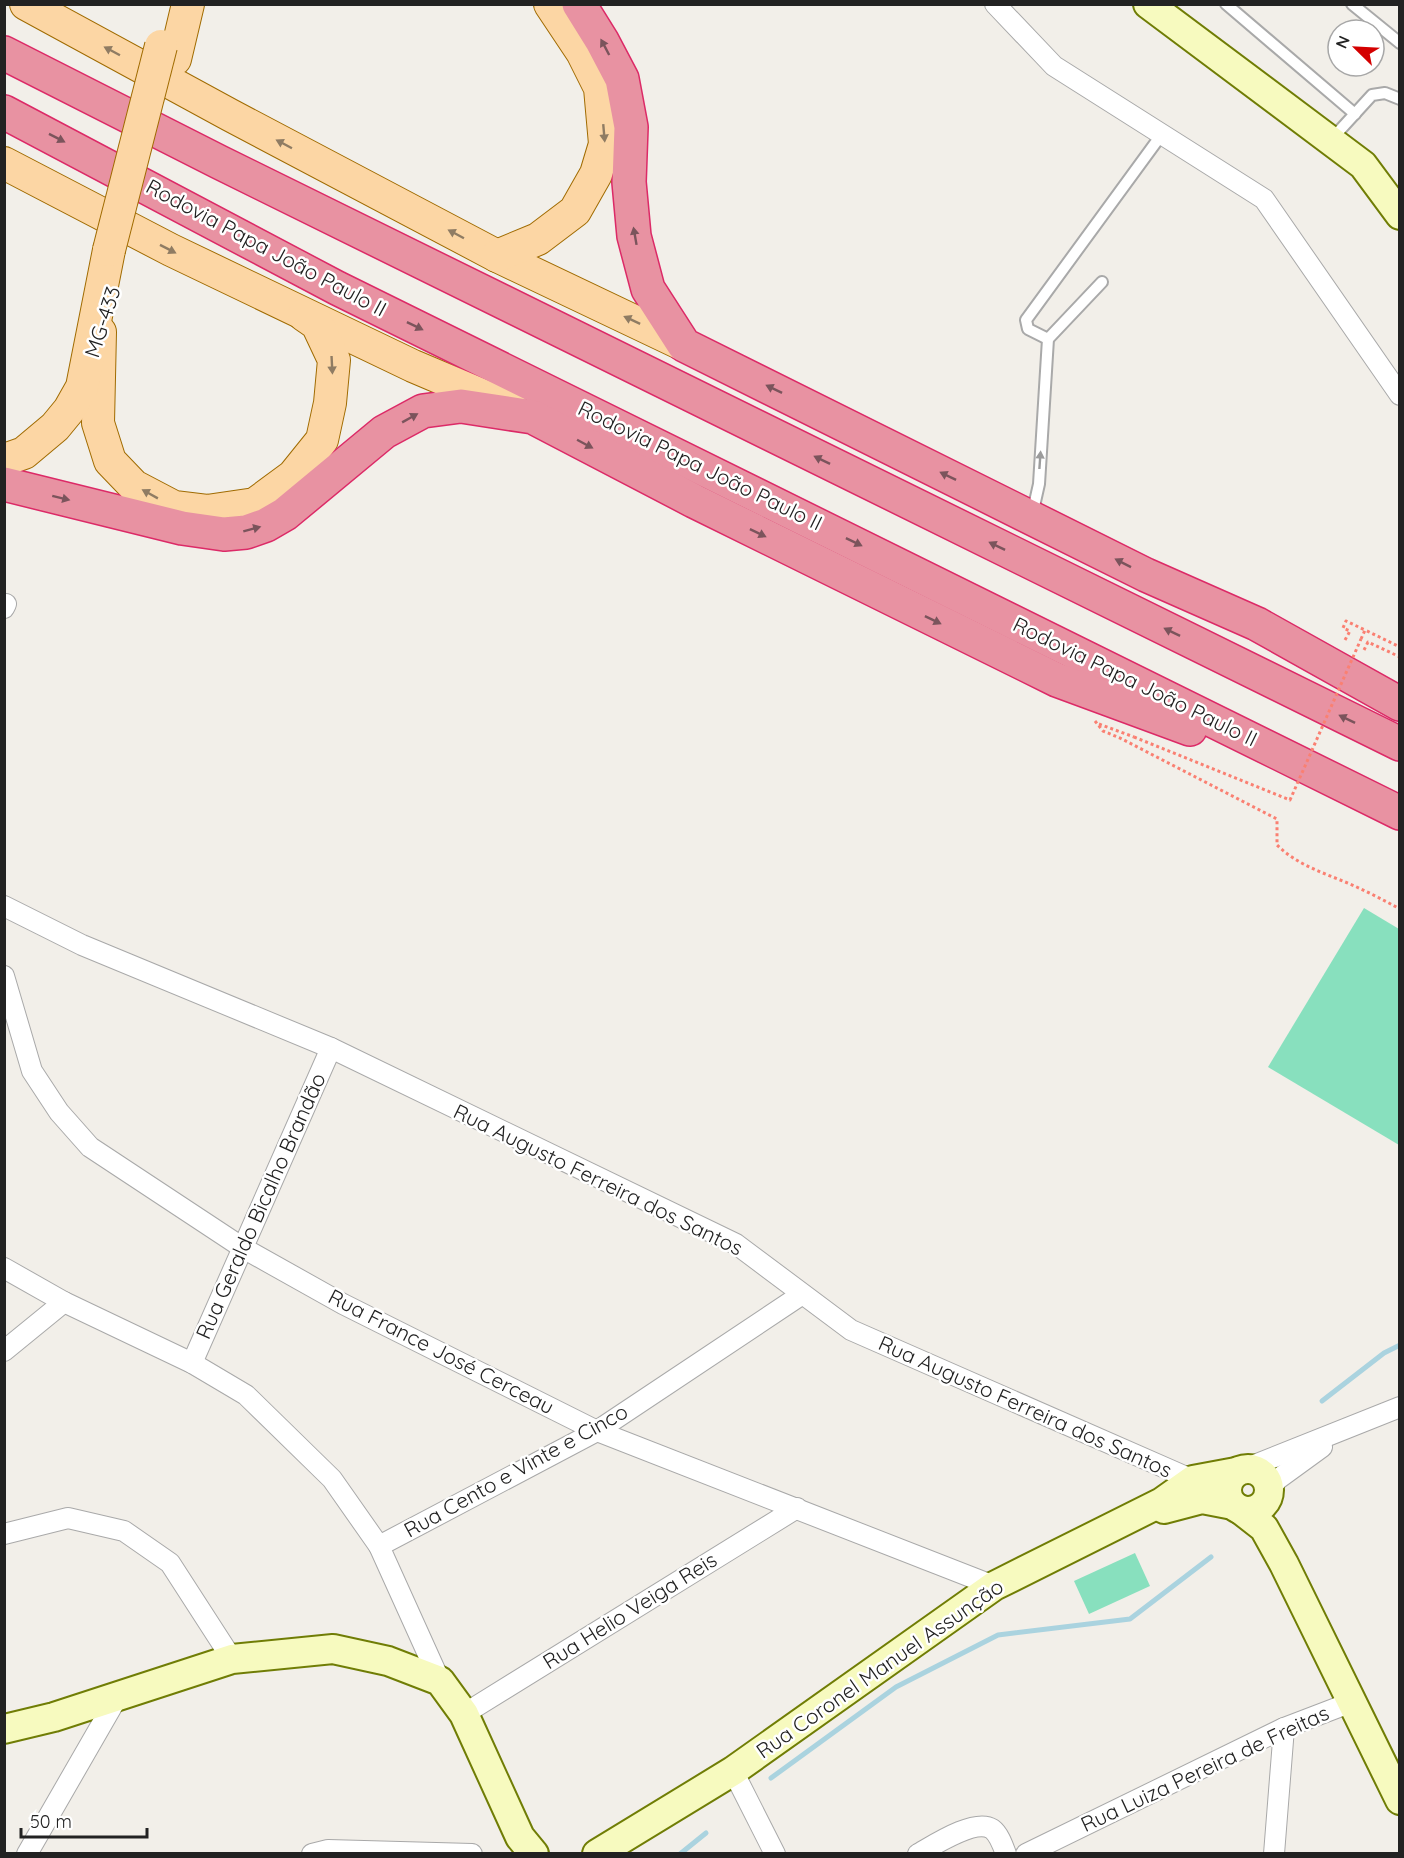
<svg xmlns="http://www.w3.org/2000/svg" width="1404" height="1858" font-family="Quicksand,sans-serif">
<rect width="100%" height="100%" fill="#f2efe9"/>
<g fill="#88e0be">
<path d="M 1364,908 L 1399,929 L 1399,1145 L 1268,1067 Z"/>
<path d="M 1135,1553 L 1150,1586 L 1089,1614 L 1074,1581 Z"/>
</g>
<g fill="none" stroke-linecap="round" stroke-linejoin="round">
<g stroke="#aad3df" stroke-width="5">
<path d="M 1322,1401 L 1384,1353 L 1400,1345"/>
<path d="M 771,1778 L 896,1687 L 998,1635 L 1130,1619 L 1211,1557"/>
<path d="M 680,1854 L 706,1833"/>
</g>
<defs>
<g id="lane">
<path d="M 1226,4 L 1355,114"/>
<path d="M 1352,4 L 1400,43"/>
<path d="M 1340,130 L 1372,95 L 1385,93 L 1400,99"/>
<path d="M 1048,339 L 1028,329 L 1026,320 L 1162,134"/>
<path d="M 1032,515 L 1039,484 L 1048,339 L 1102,282"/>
</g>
<g id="street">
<path d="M 995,4 L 1054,66 L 1264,199 L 1400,395"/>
<path d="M 4,608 L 6,604"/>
<path d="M 4,906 L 82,945 L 331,1048 L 736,1244 L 851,1330 L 1193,1480 L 1197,1488"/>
<path d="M 4,976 L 32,1071 L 59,1112 L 90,1147 L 243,1248 L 343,1304 L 597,1431 L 994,1586"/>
<path d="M 4,1268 L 64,1302 L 192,1363 L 246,1395 L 332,1479 L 379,1546 L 440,1681"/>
<path d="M 4,1351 L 64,1302"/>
<path d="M 192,1363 L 331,1048"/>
<path d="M 1247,1468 L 1400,1407"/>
<path d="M 1269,1489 L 1278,1479 L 1322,1447"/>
<path d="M 4,1534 L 68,1518 L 124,1531 L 170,1563 L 232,1659"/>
<path d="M 379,1546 L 597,1431 L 801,1295"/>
<path d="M 464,1714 L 797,1508"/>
<path d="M 733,1771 L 775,1854"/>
<path d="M 27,1854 L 118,1696"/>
<path d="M 312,1854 L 328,1850 L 472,1854"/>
<path d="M 918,1854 C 934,1845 975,1818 992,1829 C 999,1834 1003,1846 1006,1854"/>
<path d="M 1026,1854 L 1284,1728 L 1352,1702"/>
<path d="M 1274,1854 L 1284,1728"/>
</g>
<g id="secondary">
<path d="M 1148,4 L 1363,165 L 1400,215"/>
<circle cx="1248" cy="1490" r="21"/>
<path d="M 1164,1509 L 1202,1499 L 1233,1505"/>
<path d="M 1241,1510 L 1264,1528 L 1284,1564 L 1400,1800"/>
<path d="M 4,1729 L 54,1717 L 232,1659 L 333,1649 L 388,1661 L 440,1681 L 464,1714 L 520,1837 L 534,1854"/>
<path d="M 597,1854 L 733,1771 L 994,1586 L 1162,1502 L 1193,1480 L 1236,1472"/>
</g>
<g id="primary">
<path d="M 26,4 L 230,115 L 497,256 L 684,345"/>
<path d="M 175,59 L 188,4"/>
<path d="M 4,163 L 171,250 L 413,366 L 512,408"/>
<path d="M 497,256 L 538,239 L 575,211 L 596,174 L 605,144 L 600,88 L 582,52 L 550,4"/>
<path d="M 100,332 L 98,423 L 110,461 L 134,486 L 174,507 L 207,511 L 255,504 L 293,476 L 322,440 L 330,403 L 334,360 L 317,324 L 304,315"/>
<path d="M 4,460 L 24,453 L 55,427 L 69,410 L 82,387 L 109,250"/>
</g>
<g id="highway">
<path d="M 579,4 L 602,41 L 622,79 L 631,127 L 629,182 L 634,236 L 648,289 L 684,345 L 1146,575 L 1257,624 L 1400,704"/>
<path d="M 4,53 L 219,162 L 1400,744"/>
<path d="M 4,112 L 337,288 L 1400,813"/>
<path d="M 4,484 L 182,528 L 224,534 L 246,532 L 266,525 L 285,514 L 384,432 L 423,411 L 461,406 L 533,417 L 694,501 L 1057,680 L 1190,729"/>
</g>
</defs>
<use href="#lane" stroke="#a9a9a9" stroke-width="14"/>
<use href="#street" stroke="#a9a9a9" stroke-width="22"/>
<use href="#secondary" stroke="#707d05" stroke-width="32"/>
<use href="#primary" stroke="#a06b00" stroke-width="34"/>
<use href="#highway" stroke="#dc2a67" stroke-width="36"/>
<g stroke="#fa8072" stroke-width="3" stroke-dasharray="3 3" stroke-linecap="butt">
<path d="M 1361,639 L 1365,630 L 1400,647"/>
<path d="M 1345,640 L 1350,631 L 1343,628 L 1346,621 L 1365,630"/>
<path d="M 1364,650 L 1368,642 L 1400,657"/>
<path d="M 1095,721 L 1103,731 L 1120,738 L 1277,819 L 1277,845 C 1300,868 1332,875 1361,889 C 1374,895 1387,902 1400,909"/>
<path d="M 1099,724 L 1134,737"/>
</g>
<use href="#lane" stroke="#fff" stroke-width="10"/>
<use href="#street" stroke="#fff" stroke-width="20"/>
<use href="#secondary" stroke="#f7fabf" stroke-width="28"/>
<use href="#primary" stroke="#fcd6a4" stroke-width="32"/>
<use href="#highway" stroke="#e892a2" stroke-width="33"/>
<defs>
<path id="primary-bridge" d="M 109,250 L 161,46"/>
</defs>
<use href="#primary-bridge" stroke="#a06b00" stroke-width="34" stroke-linecap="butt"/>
<path stroke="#fa8072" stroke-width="3" stroke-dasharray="3 3" stroke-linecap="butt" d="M 1134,737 L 1290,800 L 1361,639"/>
<use href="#primary-bridge" stroke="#fcd6a4" stroke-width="32"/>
</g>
<defs><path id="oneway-solid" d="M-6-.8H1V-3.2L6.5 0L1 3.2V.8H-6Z" transform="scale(1.5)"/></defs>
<g fill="#7b545c">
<use href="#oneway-solid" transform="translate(605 47) rotate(-118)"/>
<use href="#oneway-solid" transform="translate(57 138) rotate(27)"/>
<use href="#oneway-solid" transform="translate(635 236) rotate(-100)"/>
<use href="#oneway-solid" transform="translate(415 326) rotate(26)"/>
<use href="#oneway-solid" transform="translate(774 389) rotate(-154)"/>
<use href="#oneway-solid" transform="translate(410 418) rotate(-29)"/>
<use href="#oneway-solid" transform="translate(585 444) rotate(28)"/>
<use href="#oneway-solid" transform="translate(822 460) rotate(-154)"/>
<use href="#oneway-solid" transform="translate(948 476) rotate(-154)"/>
<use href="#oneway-solid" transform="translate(61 498) rotate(14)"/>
<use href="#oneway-solid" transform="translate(252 529) rotate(-15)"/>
<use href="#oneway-solid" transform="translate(758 533) rotate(26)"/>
<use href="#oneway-solid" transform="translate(854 542) rotate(26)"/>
<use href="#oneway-solid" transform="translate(997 546) rotate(-154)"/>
<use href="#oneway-solid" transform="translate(1123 563) rotate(-153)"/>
<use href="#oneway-solid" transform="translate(933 620) rotate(26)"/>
<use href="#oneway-solid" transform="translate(1172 632) rotate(-154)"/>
<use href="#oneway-solid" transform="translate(1347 719) rotate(-154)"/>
</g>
<g fill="#8f7c63">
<use href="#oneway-solid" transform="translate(112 51) rotate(-152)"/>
<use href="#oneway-solid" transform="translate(604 133) rotate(85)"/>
<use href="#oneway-solid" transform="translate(284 144) rotate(-152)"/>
<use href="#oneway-solid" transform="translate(456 234) rotate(-152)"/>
<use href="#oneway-solid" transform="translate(168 249) rotate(27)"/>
<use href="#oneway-solid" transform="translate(632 320) rotate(-155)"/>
<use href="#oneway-solid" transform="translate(332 365) rotate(87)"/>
<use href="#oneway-solid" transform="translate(150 494) rotate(-151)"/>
</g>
<use fill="#9c9c9c" href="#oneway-solid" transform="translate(1040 460) rotate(-86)"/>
<g text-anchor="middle" stroke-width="5" stroke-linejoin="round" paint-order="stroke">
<g font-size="21" fill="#222" stroke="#fff">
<text transform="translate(266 248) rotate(28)" y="7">Rodovia Papa João Paulo II</text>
<text transform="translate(103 322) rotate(-72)" y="7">MG-433</text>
<text transform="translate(700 466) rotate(26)" y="7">Rodovia Papa João Paulo II</text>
<text transform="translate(1135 682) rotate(26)" y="7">Rodovia Papa João Paulo II</text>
<text transform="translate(598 1180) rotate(26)" y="7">Rua Augusto Ferreira dos Santos</text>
<text transform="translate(261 1206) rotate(-66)" y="7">Rua Geraldo Bicalho Brandão</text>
<text transform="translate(441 1352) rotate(27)" y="7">Rua France José Cerceau</text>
<text transform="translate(1025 1407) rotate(24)" y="7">Rua Augusto Ferreira dos Santos</text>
<text transform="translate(516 1471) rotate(-29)" y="7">Rua Cento e Vinte e Cinco</text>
<text transform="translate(630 1611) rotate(-32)" y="7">Rua Helio Veiga Reis</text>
<text transform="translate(880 1669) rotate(-35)" y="7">Rua Coronel Manuel Assunção</text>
<text transform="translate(1205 1769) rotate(-25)" y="7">Rua Luiza Pereira de Freitas</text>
</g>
</g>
<rect width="1404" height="1858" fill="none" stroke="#222222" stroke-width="12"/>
<g transform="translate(1356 48) rotate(294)"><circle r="28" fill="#ffffff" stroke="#a7a7a7" stroke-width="1.5"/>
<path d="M0-4.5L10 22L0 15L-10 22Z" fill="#d40000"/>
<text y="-9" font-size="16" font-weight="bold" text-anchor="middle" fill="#222222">N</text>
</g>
<path d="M21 1828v9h126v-9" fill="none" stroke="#222222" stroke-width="3"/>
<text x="30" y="1828" font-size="18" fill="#222222" stroke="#ffffff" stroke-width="4.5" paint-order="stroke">50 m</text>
</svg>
